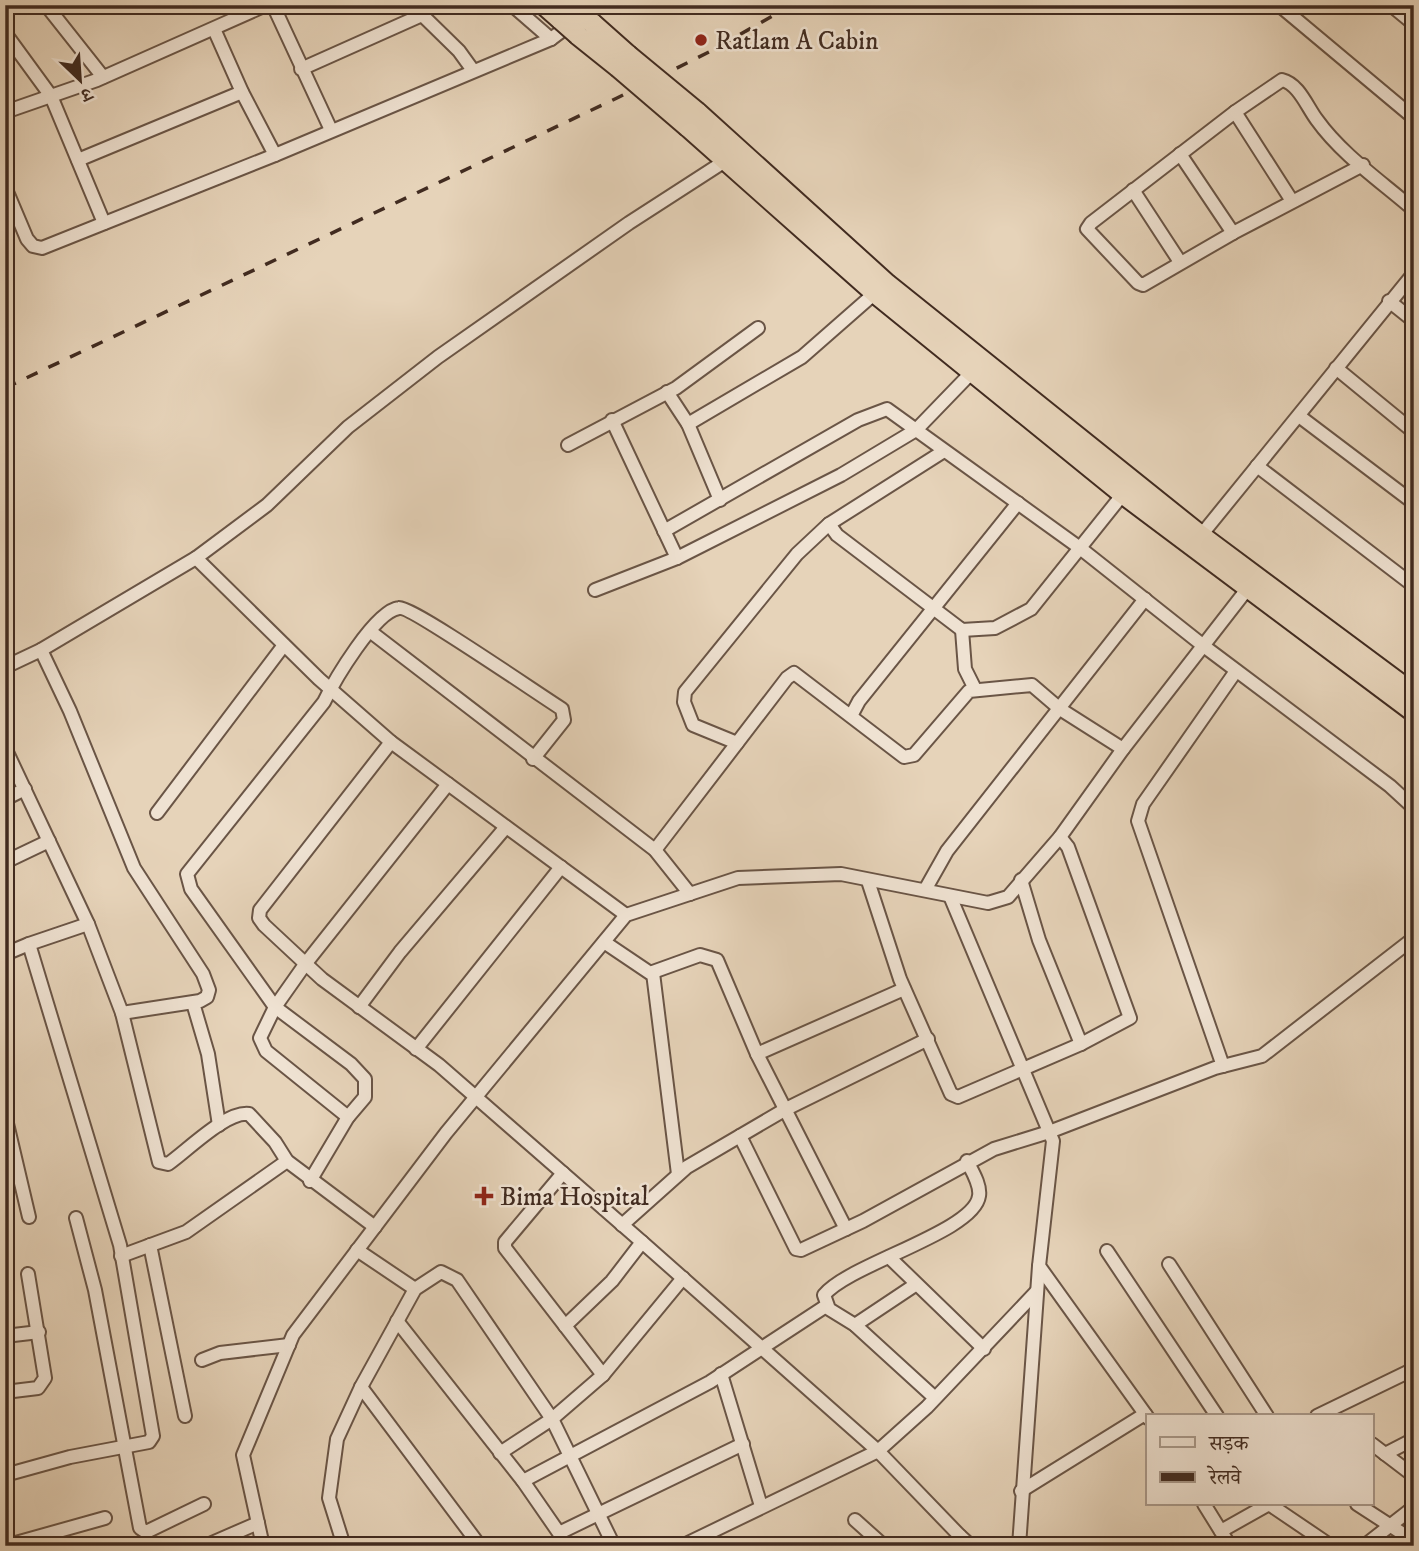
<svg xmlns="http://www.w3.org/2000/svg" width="1419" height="1551" font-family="'IM FELL DW Pica','Noto Serif Devanagari',serif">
<rect width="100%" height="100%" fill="#e6d3b9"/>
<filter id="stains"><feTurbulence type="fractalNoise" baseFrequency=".00286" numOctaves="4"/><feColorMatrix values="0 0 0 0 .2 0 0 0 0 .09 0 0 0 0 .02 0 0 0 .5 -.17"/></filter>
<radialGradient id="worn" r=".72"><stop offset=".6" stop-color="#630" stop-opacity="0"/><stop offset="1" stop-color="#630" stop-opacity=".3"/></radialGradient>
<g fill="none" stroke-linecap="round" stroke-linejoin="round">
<defs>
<g id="minor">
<path d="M 46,5 L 103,77"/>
<path d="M 273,5 L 331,130"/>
<path d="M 412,5 L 459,51 L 472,69"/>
<path d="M 512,5 L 551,39"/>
<path d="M 1279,5 L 1414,118"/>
<path d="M 1391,5 L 1414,24"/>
<path d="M 214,29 L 242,92 L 275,155"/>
<path d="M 5,33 L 51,96 L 104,223"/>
<path d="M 301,69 L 422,15"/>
<path d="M 5,112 L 97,80 L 266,5"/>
<path d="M 1235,112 L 1292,201"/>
<path d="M 1180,154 L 1233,233"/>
<path d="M 78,160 L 242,92"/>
<path d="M 1363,165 L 1233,233 L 1143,285 L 1138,283 L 1087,229 L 1091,223 L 1235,112 L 1282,80 C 1299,84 1307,107 1317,120 C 1342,155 1382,182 1414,210"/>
<path d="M 5,187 L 27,239 L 33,246 L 42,248 L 275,155 L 551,39 L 596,5"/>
<path d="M 1133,190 L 1180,262"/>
<path d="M 1389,301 L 1414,321"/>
<path d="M 1336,368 L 1414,432"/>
<path d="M 667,392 L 688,424 L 720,500"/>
<path d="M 1299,416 L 1414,503"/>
<path d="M 612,420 L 677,558"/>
<path d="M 688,424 L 802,357 L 875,293"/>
<path d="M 568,445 L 676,388 L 758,328"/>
<path d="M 1257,466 L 1414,586"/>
<path d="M 829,524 L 837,535 L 962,630 L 995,628 L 1031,609 L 1123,494"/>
<path d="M 664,531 L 858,420 L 887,409 L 1080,548 L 1205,647 L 1390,786 L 1414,808"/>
<path d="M 1198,539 L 1414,273"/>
<path d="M 595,590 L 677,558 L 841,475 L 916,430 L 973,371"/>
<path d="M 962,630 L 965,669 L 975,689"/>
<path d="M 371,632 L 655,850 L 690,894"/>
<path d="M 41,650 L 70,711 L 134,868 L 203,974 L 209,990 L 207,997 L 200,1001 L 122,1013"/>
<path d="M 5,667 L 41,650 L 196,558"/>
<path d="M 851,716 L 859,701 L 1018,503"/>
<path d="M 391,742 L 260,910 L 259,918 L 264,925 L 322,979 L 439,1065 L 642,1242 L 878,1451 L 960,1536"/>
<path d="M 737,743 L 693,725 L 684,702 L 685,692 L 797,554 L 829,524 L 944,451"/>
<path d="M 5,748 L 88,924 L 29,944 L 120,1245 L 153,1436 L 149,1442 L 70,1457 L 5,1475"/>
<path d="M 5,799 L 25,789"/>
<path d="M 157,813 L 284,645"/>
<path d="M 655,850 L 787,678 L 794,673 L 904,757 L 914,755 L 969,691 L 1032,685 L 1060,709 L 1123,749"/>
<path d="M 5,862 L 49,841"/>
<path d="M 1021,880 L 1039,940 L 1081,1044"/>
<path d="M 868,881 L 900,979 L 951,1094 L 958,1097 L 1081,1044 L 1130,1018 L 1068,847 L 1060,837"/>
<path d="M 925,890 L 947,851 L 1145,599"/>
<path d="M 950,896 L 1053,1141 L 1039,1266 L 1148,1418"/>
<path d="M 626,915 L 391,742 L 319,679 L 196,558 L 267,505 L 348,427 L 438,357 L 629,223 L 725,161"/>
<path d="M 88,924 L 122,1013 L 159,1162 L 168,1164 C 188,1150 226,1111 249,1114 L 275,1142 L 287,1161 L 375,1227"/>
<path d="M 604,942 L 650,973 L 700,955 L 717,960 L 757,1054 L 846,1229"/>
<path d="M 5,954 L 29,944"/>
<path d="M 653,973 L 678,1174"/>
<path d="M 193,1003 L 208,1054 L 219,1125"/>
<path d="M 359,1007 L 400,952 L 506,827"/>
<path d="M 416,1049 L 561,867"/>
<path d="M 757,1054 L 904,989"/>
<path d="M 1223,1066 L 1138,821 L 1143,804 L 1236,671"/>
<path d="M 5,1115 L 29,1217"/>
<path d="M 348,1117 L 266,1051 L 260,1038 L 275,1007 L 306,963 L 448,784"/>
<path d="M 740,1136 L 796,1249 L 801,1250 L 863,1221 L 994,1149 L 1049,1132 L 1215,1068 L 1262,1056 L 1414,938"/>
<path d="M 563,1173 L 505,1242 L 505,1248 L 603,1375"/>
<path d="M 310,1181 L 348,1117 L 365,1097 L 365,1079 L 351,1064 L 275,1007 L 191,889 L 187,874 L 324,702 C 334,681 375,611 399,608 C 411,606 541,696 562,709 L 564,720 L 533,759"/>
<path d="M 76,1218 L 95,1290 L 140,1528 L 146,1532 L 204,1504"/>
<path d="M 622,1225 L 687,1167 L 786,1109 L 928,1039"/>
<path d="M 150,1245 L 185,1416"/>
<path d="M 357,1250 L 415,1289"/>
<path d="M 1107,1251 L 1217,1416"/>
<path d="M 121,1256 L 186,1232 L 287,1161"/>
<path d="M 889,1257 L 984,1349"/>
<path d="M 1169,1264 L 1267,1416"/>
<path d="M 397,1321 L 523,1481 L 559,1533 L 743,1444"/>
<path d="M 855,1325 L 915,1285"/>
<path d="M 565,1326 L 612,1281 L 642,1242"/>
<path d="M 5,1336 L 39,1332"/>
<path d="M 202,1360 L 220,1353 L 289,1345"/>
<path d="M 721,1374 L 761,1506"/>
<path d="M 361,1387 L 480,1546"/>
<path d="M 5,1392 L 38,1388 L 45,1378 L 28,1274"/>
<path d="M 935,1398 L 855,1325 L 829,1309 L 824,1295 C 849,1264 974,1232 979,1196 C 981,1185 972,1171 967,1161"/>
<path d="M 1317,1416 L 1414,1369"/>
<path d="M 1372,1444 L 1414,1476"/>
<path d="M 500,1453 L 552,1419 L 603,1375 L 683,1278"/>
<path d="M 1385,1454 L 1414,1439"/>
<path d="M 523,1481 L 710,1382 L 826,1306"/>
<path d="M 1021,1491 L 1145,1414"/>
<path d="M 1204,1504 L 1230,1546"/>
<path d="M 1357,1504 L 1414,1541"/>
<path d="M 855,1520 L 884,1546"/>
<path d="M 1221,1531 L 1269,1504 L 1331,1546"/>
<path d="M 5,1546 L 105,1518"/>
<path d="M 205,1546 L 258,1523"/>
<path d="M 263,1546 L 243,1455 L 293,1335 L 446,1133 L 626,915 L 738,878 L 841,874 L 988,903 L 1008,897 L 1060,837 L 1123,749 L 1248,588"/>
<path d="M 344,1546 L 329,1498 L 337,1439 L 361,1387 L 415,1289 L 441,1272 L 457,1280 L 552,1419 L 614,1546"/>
<path d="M 682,1546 L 878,1451 L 927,1407 L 1037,1291"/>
<path d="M 839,1546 L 842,1544"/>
<path d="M 957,1546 L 960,1536 L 971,1546"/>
<path d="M 1019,1546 L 1039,1266"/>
<path d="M 1364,1546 L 1414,1507"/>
</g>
<g id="highway">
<path d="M 544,5 L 561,20"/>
<path d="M 592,23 L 628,55"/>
<path d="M 578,35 L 618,67"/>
<path d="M 697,112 L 887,284 L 1200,535 L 1414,694"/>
<path d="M 688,127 L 875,293 L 1123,494 L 1414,712"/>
</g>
</defs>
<use href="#minor" stroke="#6a5546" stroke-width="16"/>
<use href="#highway" stroke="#412b20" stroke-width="23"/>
<use href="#minor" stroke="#efe2d2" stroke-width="12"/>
<use href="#highway" stroke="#e6d3b9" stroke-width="19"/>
<path stroke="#412b20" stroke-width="3.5" stroke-dasharray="12 12" stroke-linecap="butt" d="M 5,388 L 617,98 L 709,52 L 792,5"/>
<defs>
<g id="highway-bridge">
<path d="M 575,9 L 592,23"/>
<path d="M 561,20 L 578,35"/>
<path d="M 628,55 L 697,112"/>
<path d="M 618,67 L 688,127"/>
</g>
</defs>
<use href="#highway-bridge" stroke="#412b20" stroke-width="23" stroke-linecap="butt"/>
<use href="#highway-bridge" stroke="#e6d3b9" stroke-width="19"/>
</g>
<g fill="#8f2418" stroke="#efe2d2" stroke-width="2.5">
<circle cx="701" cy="40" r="7"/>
<path d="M480.5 1185.5h7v7h7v7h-7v7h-7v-7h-7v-7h7z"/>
</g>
<g text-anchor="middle" stroke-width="5" stroke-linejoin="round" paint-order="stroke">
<g font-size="26" fill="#412b20" stroke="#efe2d2" text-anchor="start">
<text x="715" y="49">Ratlam A Cabin</text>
<text x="500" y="1205">Bima Hospital</text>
</g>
</g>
<rect width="1419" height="1551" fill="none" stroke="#e6d3b9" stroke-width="28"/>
<rect x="7" y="7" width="1405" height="1537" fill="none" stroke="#412b20" stroke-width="3.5"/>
<rect x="14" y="14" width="1391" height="1523" fill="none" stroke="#412b20" stroke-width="2"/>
<rect x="1146" y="1414" width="228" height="91" fill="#efe2d2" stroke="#a9998b" stroke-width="2"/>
<rect x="1160" y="1437" width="35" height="10" fill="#efe2d2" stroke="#a9998b" stroke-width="2"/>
<text x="1209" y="1450" font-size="21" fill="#412b20">सड़क</text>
<rect x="1160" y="1472" width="35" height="10" fill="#412b20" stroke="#a9998b" stroke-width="2"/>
<text x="1209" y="1484" font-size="21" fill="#412b20">रेलवे</text>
<g transform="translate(80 80) rotate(155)" stroke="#efe2d2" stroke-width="5" paint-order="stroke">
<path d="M0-5L12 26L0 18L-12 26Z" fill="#412b20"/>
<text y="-10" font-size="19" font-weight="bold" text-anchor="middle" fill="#412b20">उ</text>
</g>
<rect width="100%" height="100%" filter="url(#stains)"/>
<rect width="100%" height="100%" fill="url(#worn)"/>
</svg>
